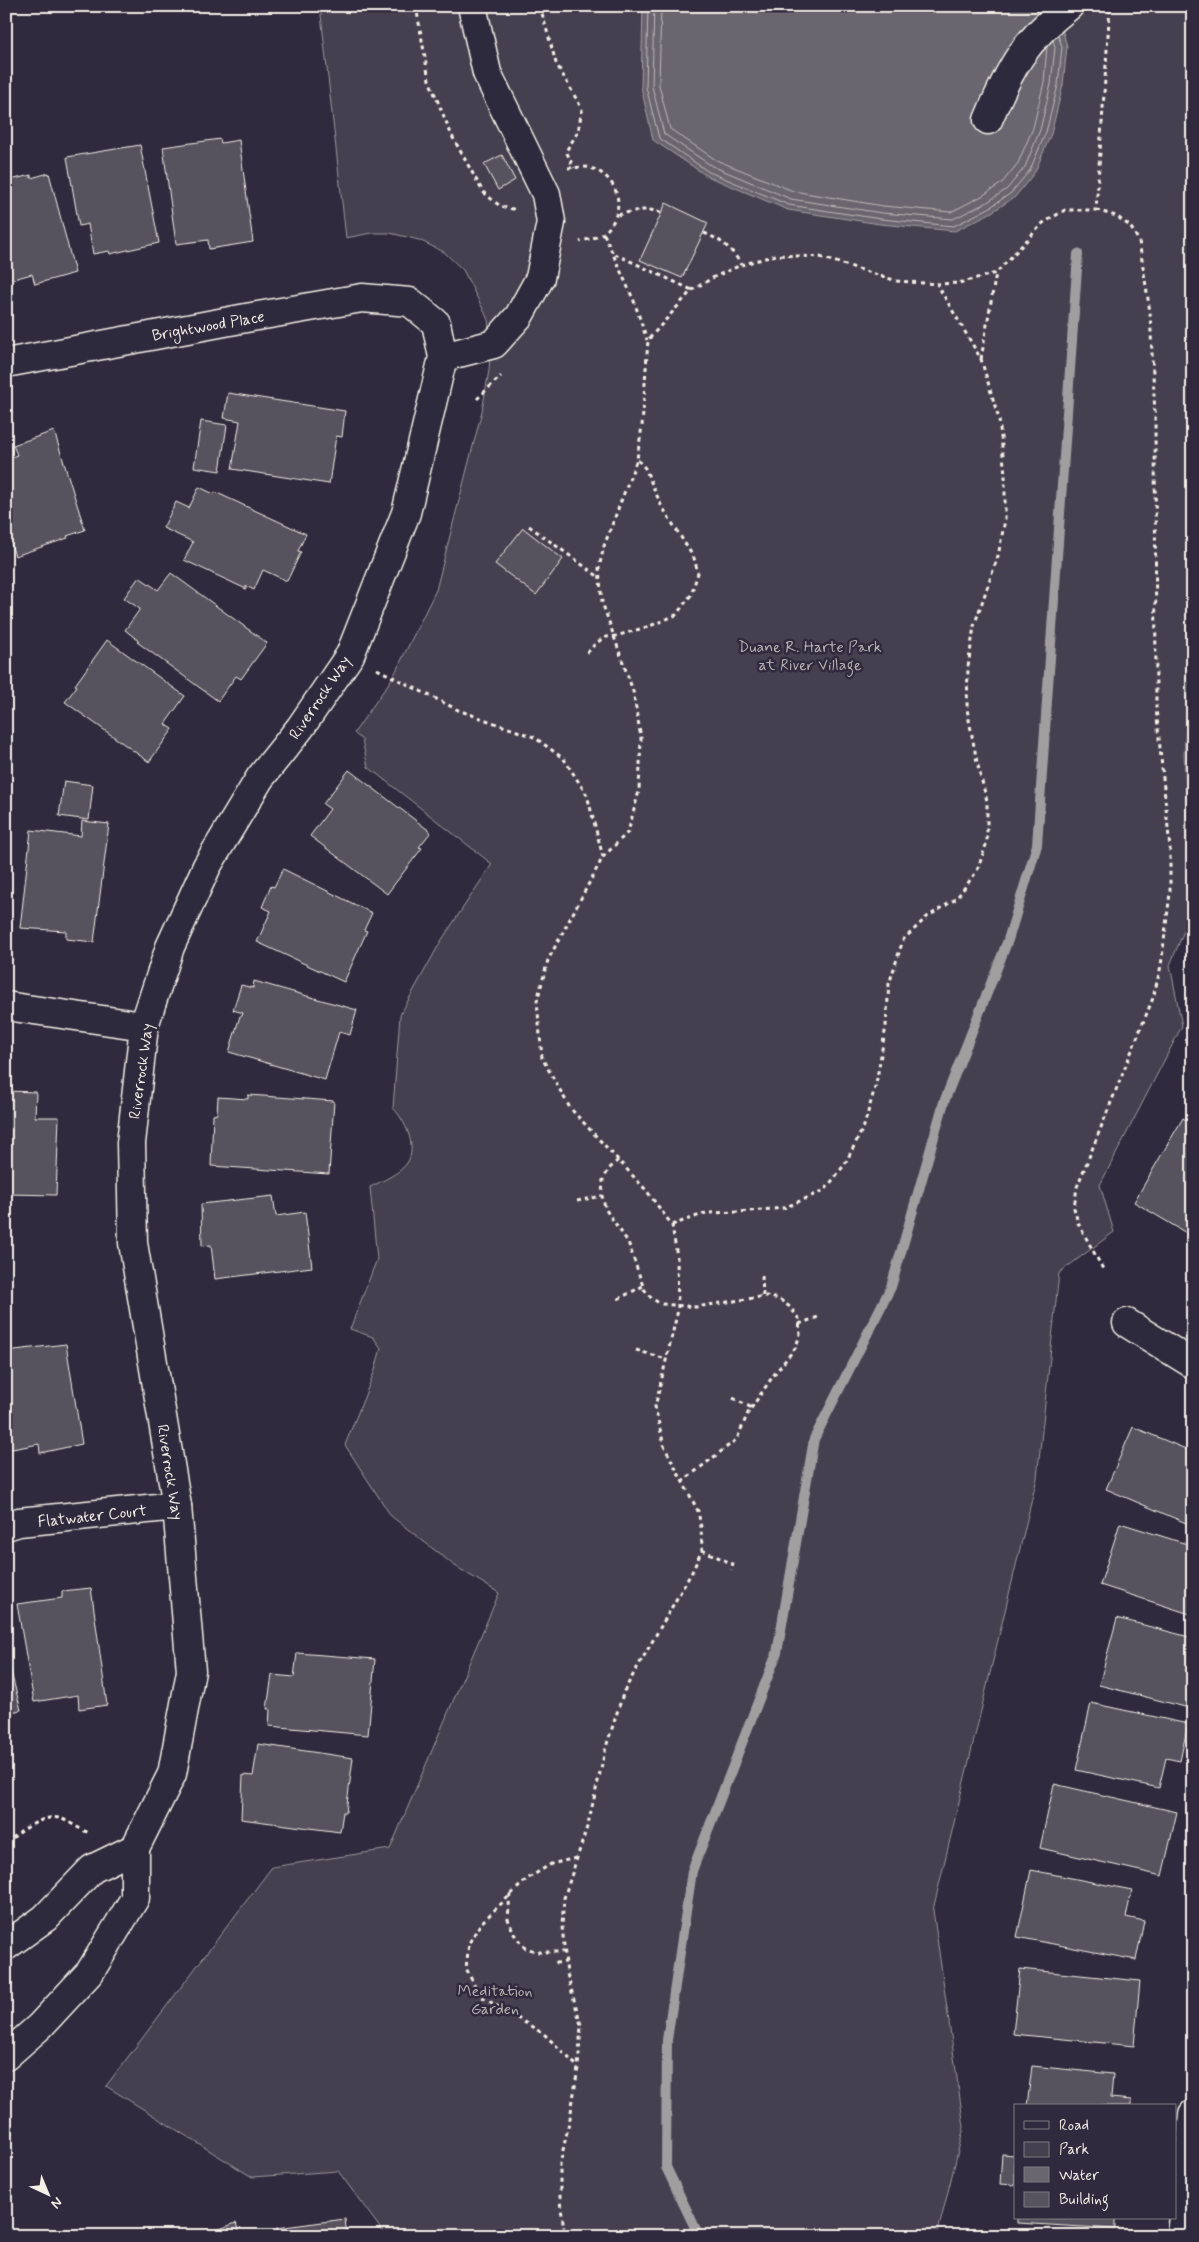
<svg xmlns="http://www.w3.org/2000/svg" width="1199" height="2242" font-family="Mynerve,sans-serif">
<rect width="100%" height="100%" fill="#2f2a3d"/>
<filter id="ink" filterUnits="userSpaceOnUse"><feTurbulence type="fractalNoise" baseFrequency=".02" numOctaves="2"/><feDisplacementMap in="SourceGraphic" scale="10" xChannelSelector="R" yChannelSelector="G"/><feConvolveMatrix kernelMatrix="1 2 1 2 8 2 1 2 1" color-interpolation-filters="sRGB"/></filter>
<g filter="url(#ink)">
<path fill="#454050" stroke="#9c989c" d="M 320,6 L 1190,6 L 1193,18 L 1193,614 L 1184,754 L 1191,914 L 1170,965 L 1182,1026 L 1100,1185 L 1114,1232 L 1059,1273 L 1037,1478 L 933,1910 L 964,2127 L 937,2236 L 386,2236 L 338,2171 L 252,2177 L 106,2086 L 272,1867 L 390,1849 L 499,1593 L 455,1566 L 391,1516 L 345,1445 L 375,1370 L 381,1348 L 373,1337 L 350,1329 L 377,1259 L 370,1187 C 380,1182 401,1173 407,1163 C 418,1147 405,1120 393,1108 L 400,1015 L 441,941 L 492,864 L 368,767 L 362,740 L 354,733 L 393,677 L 436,590 L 482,411 L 489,370 L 491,344 L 488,320 L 485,313 L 463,270 L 444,252 L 419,240 L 390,233 L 371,233 L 346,238 Z"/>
<path fill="#6a6670" stroke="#a19ea0" d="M 643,6 L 1050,6 L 1058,15 L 1067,46 L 1063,85 L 1051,134 L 1035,172 L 1015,197 L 992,212 L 955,231 L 880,224 L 788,210 L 707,176 L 653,140 L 641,87 Z"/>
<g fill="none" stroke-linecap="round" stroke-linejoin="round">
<g stroke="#bdb9b8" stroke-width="1">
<path d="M 648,6 L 646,87 L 659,138 L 709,172 L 789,205 L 881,219 L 954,226 L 989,208 L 1011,193 L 1030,170 L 1046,132 L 1058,85 L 1062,47 L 1058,35"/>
<path d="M 654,6 L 652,86 L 664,134 L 712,166 L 791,199 L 882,213 L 953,219 L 986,203 L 1007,189 L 1025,167 L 1040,130 L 1051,84 L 1055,47 L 1053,40"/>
<path d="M 661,6 L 659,85 L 670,129 L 716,160 L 793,191 L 883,206 L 951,212 L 982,196 L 1002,183 L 1018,163 L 1033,128 L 1044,82 L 1047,46"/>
</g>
<path stroke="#a19ea0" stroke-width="10" d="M 699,2236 L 666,2167 L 667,2040 L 692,1871 L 777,1653 L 814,1439 L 891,1287 L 944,1102 L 1008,940 L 1037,845 L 1078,254"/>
</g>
<g fill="#56525f" stroke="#f4f1e8">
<path d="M 220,139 L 221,143 L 239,140 L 253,242 L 209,249 L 208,240 L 176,244 L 163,147 Z"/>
<path d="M 140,145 L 159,243 L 110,254 L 109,251 L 93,254 L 88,224 L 79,226 L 67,157 Z"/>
<path d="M 502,155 L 515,180 L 498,190 L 484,164 Z"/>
<path d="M 49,173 L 75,273 L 35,284 L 32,274 L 6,281 L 6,181 L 31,175 L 31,178 Z"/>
<path d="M 666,203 L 708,223 L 682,278 L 640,260 Z"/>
<path d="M 228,393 L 345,411 L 342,437 L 336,436 L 329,484 L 232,469 L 240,421 L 224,418 Z"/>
<path d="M 201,421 L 227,425 L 220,471 L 194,467 Z"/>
<path d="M 54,431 L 85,530 L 67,536 L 68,538 L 15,556 L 6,530 L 6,459 L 17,455 L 13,445 Z"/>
<path d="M 199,487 L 214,494 L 215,492 L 306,534 L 298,551 L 301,552 L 287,581 L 263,570 L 254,590 L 246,586 L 246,589 L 184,560 L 193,542 L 163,528 L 176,502 L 189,508 Z"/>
<path d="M 523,528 L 563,559 L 536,595 L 495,564 Z"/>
<path d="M 171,573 L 267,643 L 241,679 L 236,676 L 218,701 L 137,642 L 139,641 L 125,630 L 140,609 L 124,598 L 139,577 L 158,590 Z"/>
<path d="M 107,640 L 185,696 L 165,724 L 173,729 L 149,762 L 65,702 L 77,686 L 75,685 Z"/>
<path d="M 349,770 L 431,832 L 419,847 L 422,848 L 387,894 L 310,836 L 330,809 L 323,804 Z"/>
<path d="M 64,781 L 93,785 L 89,820 L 59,816 Z"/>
<path d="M 82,821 L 109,824 L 94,942 L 66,939 L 66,931 L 20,928 L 31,830 L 81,836 Z"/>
<path d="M 283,869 L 372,913 L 364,930 L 367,931 L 344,982 L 257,942 L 271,911 L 262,907 L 271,886 L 274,887 Z"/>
<path d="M 254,981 L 357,1010 L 350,1035 L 339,1032 L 325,1080 L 229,1052 L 240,1016 L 242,1016 L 243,1013 L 233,1010 L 241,985 L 253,988 Z"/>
<path d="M 6,1091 L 36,1092 L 35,1117 L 59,1117 L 56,1195 L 6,1194 Z"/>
<path d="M 248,1095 L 334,1101 L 329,1174 L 211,1166 L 213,1115 L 217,1114 L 218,1097 L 248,1099 Z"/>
<path d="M 1183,1118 L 1193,1124 L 1193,1237 L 1134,1202 Z"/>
<path d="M 273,1196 L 276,1216 L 305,1212 L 312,1267 L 215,1279 L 211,1245 L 202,1246 L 201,1204 Z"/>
<path d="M 66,1344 L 82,1444 L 40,1453 L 39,1444 L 7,1450 L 6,1351 Z"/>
<path d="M 1133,1427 L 1193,1452 L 1193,1526 L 1106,1489 Z"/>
<path d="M 1120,1523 L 1193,1546 L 1193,1615 L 1100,1585 Z"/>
<path d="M 91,1588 L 107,1705 L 79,1709 L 78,1695 L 34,1702 L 17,1604 L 62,1598 L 62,1591 Z"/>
<path d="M 1117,1618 L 1193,1638 L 1193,1709 L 1099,1685 Z"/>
<path d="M 6,1653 L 21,1710 L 6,1713 Z"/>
<path d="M 297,1653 L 375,1659 L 368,1735 L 269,1726 L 270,1709 L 267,1709 L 272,1675 L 294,1677 Z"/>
<path d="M 1091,1703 L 1188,1724 L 1180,1761 L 1166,1758 L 1159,1788 L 1076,1770 Z"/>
<path d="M 258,1744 L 353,1758 L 346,1812 L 343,1812 L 340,1832 L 241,1819 L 243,1775 L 253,1776 Z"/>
<path d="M 1054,1784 L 1177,1812 L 1162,1876 L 1040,1848 Z"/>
<path d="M 1031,1870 L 1132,1890 L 1126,1917 L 1144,1921 L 1136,1960 L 1017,1937 Z"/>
<path d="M 1020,1969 L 1140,1981 L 1134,2046 L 1013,2034 Z"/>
<path d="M 1032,2066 L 1113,2074 L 1111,2098 L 1131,2100 L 1131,2106 L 1027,2106 Z"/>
<path d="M 1002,2154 L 1015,2155 L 1015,2185 L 1000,2184 Z"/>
<path d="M 1017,2218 L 1115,2218 L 1115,2229 L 1017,2223 Z"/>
<path d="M 345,2219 L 347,2236 L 278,2236 L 277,2228 Z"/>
<path d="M 236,2223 L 240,2236 L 203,2236 L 203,2235 Z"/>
</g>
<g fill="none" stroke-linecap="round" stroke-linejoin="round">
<defs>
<g id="minor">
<path d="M 988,120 C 1010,68 1024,41 1069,6"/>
<path d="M 443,357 L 494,344 L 519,316 L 540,278 L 551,222 L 546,194 L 487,73 L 472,6"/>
<path d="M 6,363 L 246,318 L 362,298 L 410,302 L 436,323 L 443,357 L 406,513 L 350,655 L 300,728 L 260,778 L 207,866 L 170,947 L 144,1026 L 131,1143 L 133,1243 L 177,1506 L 191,1671 L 172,1774 L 135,1848 L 135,1898 L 90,1972 L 40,2026 L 6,2056"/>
<path d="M 6,1006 L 144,1026"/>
<path d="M 1127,1323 L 1193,1364"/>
<path d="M 6,1526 L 19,1522 L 177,1506"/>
<path d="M 6,1946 L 45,1918 L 92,1869 L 135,1848"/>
<path d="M 1181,2236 L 1193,2114"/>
</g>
</defs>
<use href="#minor" stroke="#f4f1e8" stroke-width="31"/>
<g stroke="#f4f1e8" stroke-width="3" stroke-dasharray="4 4" stroke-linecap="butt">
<path d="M 416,6 L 429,80 L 452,136 L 483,192 L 500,206 L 517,210"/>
<path d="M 540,6 L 556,63 L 582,109 L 578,132 L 566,151 L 574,168"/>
<path d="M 568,168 C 575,168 585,166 591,168 C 620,178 627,211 605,232 C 600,237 587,239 580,242"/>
<path d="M 1096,210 L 1116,216 L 1130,226 L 1139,241 L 1150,312 L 1155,415 L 1156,708 L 1170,848 L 1170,893 L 1161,966 L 1153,998 L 1077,1187 L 1074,1208 L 1078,1223 L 1103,1269"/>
<path d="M 618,215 C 632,211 647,207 662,213"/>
<path d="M 704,233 C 721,240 732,248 741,265"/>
<path d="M 604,234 L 634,301 L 647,340"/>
<path d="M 615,254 L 692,290"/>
<path d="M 981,359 L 996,273"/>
<path d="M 477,399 L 501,376"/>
<path d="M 529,526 L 599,577"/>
<path d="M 587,653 L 596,643 L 606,637 L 616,636 L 650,626 L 676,615 L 691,595 L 698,573 L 694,558 L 661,505 L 645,468 L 637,459"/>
<path d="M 377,669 L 458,710 L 534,737 L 564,759 L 587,795 L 603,857 L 548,960 L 537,1001 L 542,1058 L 570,1108 L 646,1190 L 672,1225 L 677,1257 L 678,1310 L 655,1407 L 664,1446 L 698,1511 L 701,1527 L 702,1550 L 693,1570 L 624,1691 L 606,1747 L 588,1824 L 564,1898 L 562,1926 L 567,1974 L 581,2025 L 578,2068 L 570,2118 L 560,2164 L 560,2201 L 565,2236"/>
<path d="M 603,857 L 628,832 L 639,791 L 641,738 L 633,691 L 602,602 L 599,568 L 604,546 L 637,459 L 642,426 L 648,340 L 692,290 L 714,277 L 741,265 L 776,255 L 820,257 L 897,281 L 937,284 L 959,283 L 996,273 L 1043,223 L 1065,210 L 1096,210 L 1110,6"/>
<path d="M 618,1160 L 609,1169 L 603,1180 L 602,1196 L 606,1210 L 628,1242 L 644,1289 L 652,1299 L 662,1304 L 696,1307 L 766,1296 L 779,1299 L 790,1307 L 799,1319 L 800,1334 L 796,1347 L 773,1376 L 748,1413 L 737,1439 L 683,1481"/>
<path d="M 577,1201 L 602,1196"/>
<path d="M 672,1225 L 706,1213 L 738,1212 L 784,1208 L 825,1190 L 845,1164 L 864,1126 L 876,1084 L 886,1026 L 889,984 L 903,940 L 927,917 L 956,899 L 977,871 L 987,842 L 987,801 L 977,762 L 967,709 L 968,667 L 974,626 L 998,556 L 1005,520 L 1005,474 L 999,419 L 981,359 L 937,284"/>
<path d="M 762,1276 L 763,1296"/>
<path d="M 618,1299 L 643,1286"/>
<path d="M 799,1324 L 821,1316"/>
<path d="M 636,1350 L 666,1359"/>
<path d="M 733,1398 L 752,1408"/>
<path d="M 702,1550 L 733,1564 L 731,1570"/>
<path d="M 6,1843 C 20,1832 44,1812 62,1819 C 72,1823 80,1830 90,1833"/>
<path d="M 576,1858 L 551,1864 L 527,1879 L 481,1923 L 469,1943 L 466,1968 L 479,1995 L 544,2034 L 578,2067"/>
<path d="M 510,1894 L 508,1919 L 514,1934 L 525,1948 L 539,1952 L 564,1952"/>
<path d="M 555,1963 L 566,1962"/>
</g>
<use href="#minor" stroke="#2f2a3d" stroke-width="28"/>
</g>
</g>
<g text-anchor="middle" stroke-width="5" stroke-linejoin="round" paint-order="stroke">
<g font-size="16" fill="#f4f1e8" stroke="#2f2a3d">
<text transform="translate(208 325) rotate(-10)" y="6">Brightwood Place</text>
<text transform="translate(319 697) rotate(-56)" y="6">Riverrock Way</text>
<text transform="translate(140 1071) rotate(-82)" y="6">Riverrock Way</text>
<text transform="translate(171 1472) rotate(81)" y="6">Riverrock Way</text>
<text transform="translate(92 1515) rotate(-6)" y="6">Flatwater Court</text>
</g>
<g font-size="16" fill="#b7b3b3" stroke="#2f2a3d">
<text x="810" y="652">Duane R. Harte Park<tspan x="810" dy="18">at River Village</tspan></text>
<text x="495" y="1996">Meditation<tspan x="495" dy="18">Garden</tspan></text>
</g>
</g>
<rect width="1199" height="2242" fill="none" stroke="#2f2a3d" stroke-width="25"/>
<rect x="12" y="12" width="1174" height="2217" fill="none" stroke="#f4f1e8" stroke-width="2" filter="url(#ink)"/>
<rect x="1014" y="2104" width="162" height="115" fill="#2f2a3d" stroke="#7e7a81"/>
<rect x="1024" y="2121" width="25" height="8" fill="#2f2a3d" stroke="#7e7a81"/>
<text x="1059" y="2130" font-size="15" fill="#f4f1e8">Road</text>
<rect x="1024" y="2142" width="25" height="15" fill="#454050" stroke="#7e7a81"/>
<text x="1059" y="2154" font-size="15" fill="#f4f1e8">Park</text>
<rect x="1024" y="2167" width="25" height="15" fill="#6a6670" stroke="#7e7a81"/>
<text x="1059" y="2180" font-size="15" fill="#f4f1e8">Water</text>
<rect x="1024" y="2192" width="25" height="15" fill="#56525f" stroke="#7e7a81"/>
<text x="1059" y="2204" font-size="15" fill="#f4f1e8">Building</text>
<g transform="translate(48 2194) rotate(136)" stroke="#2f2a3d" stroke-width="4" paint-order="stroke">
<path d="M0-4L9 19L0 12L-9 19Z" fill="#f4f1e8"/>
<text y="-8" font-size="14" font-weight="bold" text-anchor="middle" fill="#f4f1e8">N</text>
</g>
</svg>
